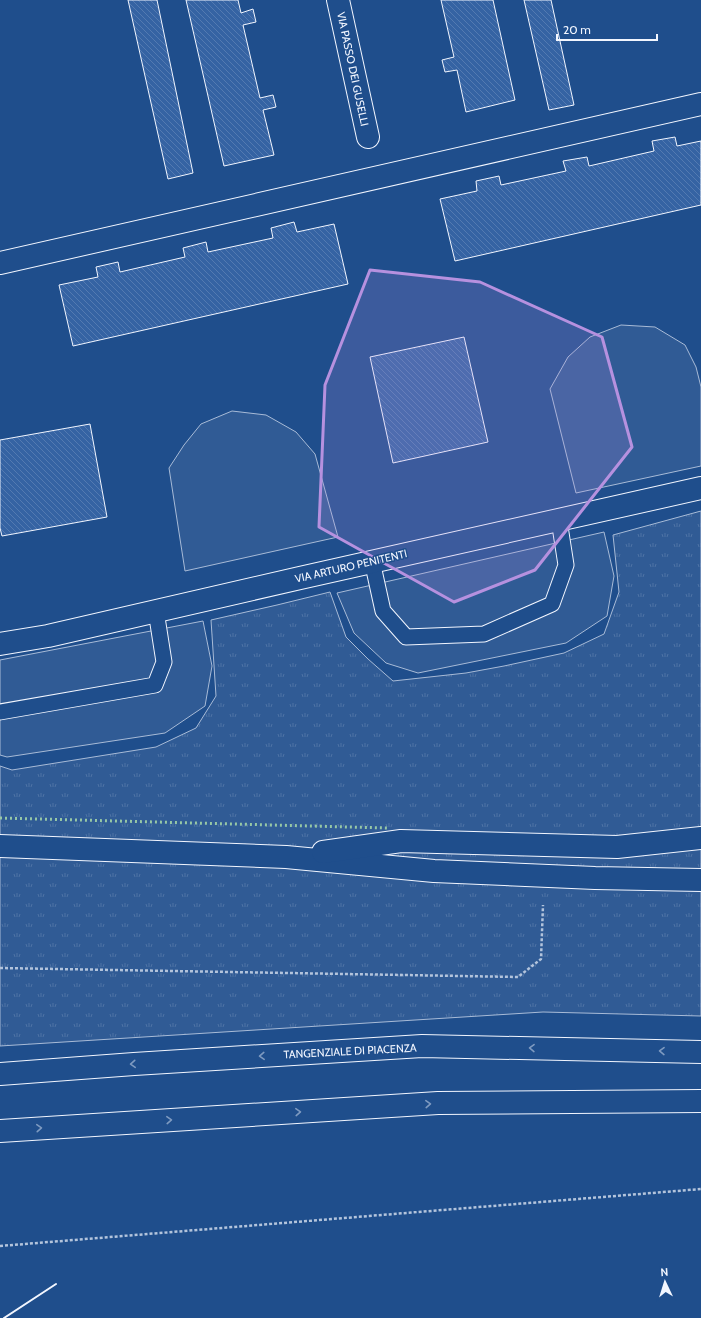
<svg xmlns="http://www.w3.org/2000/svg" width="701" height="1318" font-family="Cabin,sans-serif">
<defs>
<pattern id="grass-tufts" width="24" height="20" patternUnits="userSpaceOnUse"><rect width="24" height="20" fill="#305b95"/><path d="M3 7l-1-3M5 7V3M7 7l1-3M15 17l-1-3M17 17v-4M19 17l1-3" fill="none" stroke="#4e73a5"/></pattern>
<pattern id="building-back-hatch" width="6" height="6" patternUnits="userSpaceOnUse"><rect width="6" height="6" fill="#3563a3"/><path d="M-1 5l2 2M0 0l6 6M5-1l2 2" fill="none" stroke="#537ab1"/></pattern>
</defs>
<rect width="100%" height="100%" fill="#1f4e8c"/>
<path fill="url(#grass-tufts)" stroke="#a8bbd7" d="M 701,511 L 701,1016 L 543,1012 L 0,1046 L 0,766 L 12,770 L 156,747 L 196,728 L 216,696 L 211,620 L 277,605 L 330,592 L 346,637 L 368,659 L 393,681 L 466,673 L 504,666 L 564,653 L 604,634 L 619,592 L 613,535 Z"/>
<g fill="#305b95" stroke="#a8bbd7">
<path d="M 621,325 L 655,327 L 685,345 L 696,367 L 701,387 L 701,466 L 576,493 L 550,389 L 568,357 L 590,337 Z"/>
<path d="M 232,411 L 266,415 L 296,432 L 315,454 L 338,537 L 185,571 L 169,468 L 184,445 L 201,424 Z"/>
<path d="M 604,532 L 614,576 L 607,616 L 566,643 L 418,673 L 386,663 L 354,633 L 337,593 Z"/>
<path d="M 203,621 L 212,666 L 205,706 L 165,733 L 7,757 L 0,755 L 0,660 Z"/>
</g>
<g fill="url(#building-back-hatch)" stroke="#f2f6ff">
<path d="M 128,0 L 157,0 L 193,173 L 168,179 Z"/>
<path d="M 186,0 L 238,0 L 241,13 L 253,9 L 256,22 L 243,25 L 260,98 L 273,95 L 276,107 L 263,110 L 274,155 L 224,166 Z"/>
<path d="M 441,0 L 493,0 L 515,100 L 466,112 L 457,70 L 445,72 L 442,60 L 454,57 Z"/>
<path d="M 524,0 L 551,0 L 574,105 L 549,110 Z"/>
<path d="M 675,137 L 677,146 L 701,141 L 701,205 L 455,261 L 440,199 L 477,191 L 476,181 L 499,176 L 501,185 L 566,171 L 563,161 L 587,157 L 589,166 L 654,151 L 652,141 Z"/>
<path d="M 294,222 L 297,232 L 334,224 L 348,284 L 73,346 L 59,285 L 98,277 L 96,267 L 118,262 L 120,272 L 185,257 L 183,248 L 206,242 L 208,252 L 273,238 L 271,228 Z"/>
<path d="M 464,337 L 488,442 L 393,463 L 370,357 Z"/>
<path d="M 90,424 L 107,517 L 2,536 L 0,528 L 0,440 Z"/>
</g>
<g fill="none" stroke-linecap="round" stroke-linejoin="round">
<defs>
<g id="lane">
<path d="M 372,561 L 383,611 L 406,637 L 484,634 L 552,604 L 566,565 L 559,520"/>
<path d="M 0,712 L 155,685 L 164,662 L 156,611"/>
</g>
<g id="street">
<path d="M 338,0 L 368,137"/>
<path d="M 0,263 L 701,104"/>
<path d="M 0,644 L 48,636 L 300,578 L 701,488"/>
<path d="M 0,846 L 286,857 L 434,871 L 595,878 L 701,880"/>
<path d="M 323,852 L 401,841 L 617,847 L 701,838"/>
</g>
<g id="highway">
<path d="M 0,1074 L 134,1064 L 422,1046 L 701,1052"/>
<path d="M 0,1131 L 438,1103 L 701,1101"/>
</g>
</defs>
<use href="#lane" stroke="#f2f6ff" stroke-width="17"/>
<use href="#street" stroke="#f2f6ff" stroke-width="24"/>
<use href="#highway" stroke="#f2f6ff" stroke-width="24"/>
<g stroke="#b3c4dc" stroke-width="2.5" stroke-dasharray="3 2" stroke-linecap="butt">
<path d="M 0,968 L 518,977 L 541,959 L 543,905"/>
<path d="M 0,1246 L 701,1189"/>
</g>
<use href="#lane" stroke="#1f4e8c" stroke-width="15"/>
<use href="#street" stroke="#1f4e8c" stroke-width="22"/>
<use href="#highway" stroke="#1f4e8c" stroke-width="22"/>
<path stroke="#97c8a6" stroke-width="3" stroke-dasharray="2 3" stroke-linecap="butt" d="M 0,818 L 388,828"/>
<path stroke="#f2f6ff" stroke-width="2" d="M 4,1318 L 56,1284"/>
</g>
<defs><path id="oneway-chevron" d="M-2-3.5L2.5 0L-2 3.5" fill="none" stroke-width="1.6" stroke-linecap="round" stroke-linejoin="round"/></defs>
<g stroke="#7e9ac0">
<use href="#oneway-chevron" transform="translate(532 1048) rotate(-179)"/>
<use href="#oneway-chevron" transform="translate(662 1051) rotate(-179)"/>
<use href="#oneway-chevron" transform="translate(262 1056) rotate(177)"/>
<use href="#oneway-chevron" transform="translate(133 1064) rotate(176)"/>
<use href="#oneway-chevron" transform="translate(428 1104) rotate(-3)"/>
<use href="#oneway-chevron" transform="translate(298 1112) rotate(-3)"/>
<use href="#oneway-chevron" transform="translate(169 1120) rotate(-3)"/>
<use href="#oneway-chevron" transform="translate(39 1128) rotate(-4)"/>
</g>
<path fill="#b691df" fill-opacity="0.2" stroke="#b691df" stroke-width="3" stroke-linejoin="round" d="M 370,270 L 480,282 L 602,337 L 632,447 L 535,570 L 454,602 L 319,527 L 325,385 Z"/>
<g text-anchor="middle" stroke-width="3" stroke-linejoin="round" paint-order="stroke">
<g font-size="11" fill="#f2f6ff" stroke="#1f4e8c">
<text transform="translate(353 69) rotate(78)" y="4">VIA PASSO DEI GUSELLI</text>
<text transform="translate(351 566) rotate(-13)" y="4">VIA ARTURO PENITENTI</text>
<text transform="translate(350 1051) rotate(-3)" y="4">TANGENZIALE DI PIACENZA</text>
</g>
</g>
<g transform="translate(665 1282) rotate(356)" stroke="#1f4e8c" stroke-width="3" paint-order="stroke">
<path d="M0-3L7 15L0 10L-7 15Z" fill="#f2f6ff"/>
<text y="-6" font-size="11" font-weight="bold" text-anchor="middle" fill="#f2f6ff">N</text>
</g>
<path d="M557 34v6h100v-6" fill="none" stroke="#f2f6ff" stroke-width="2"/>
<text x="563" y="34" font-size="12" fill="#f2f6ff" stroke="#1f4e8c" stroke-width="3" paint-order="stroke">20 m</text>
</svg>
